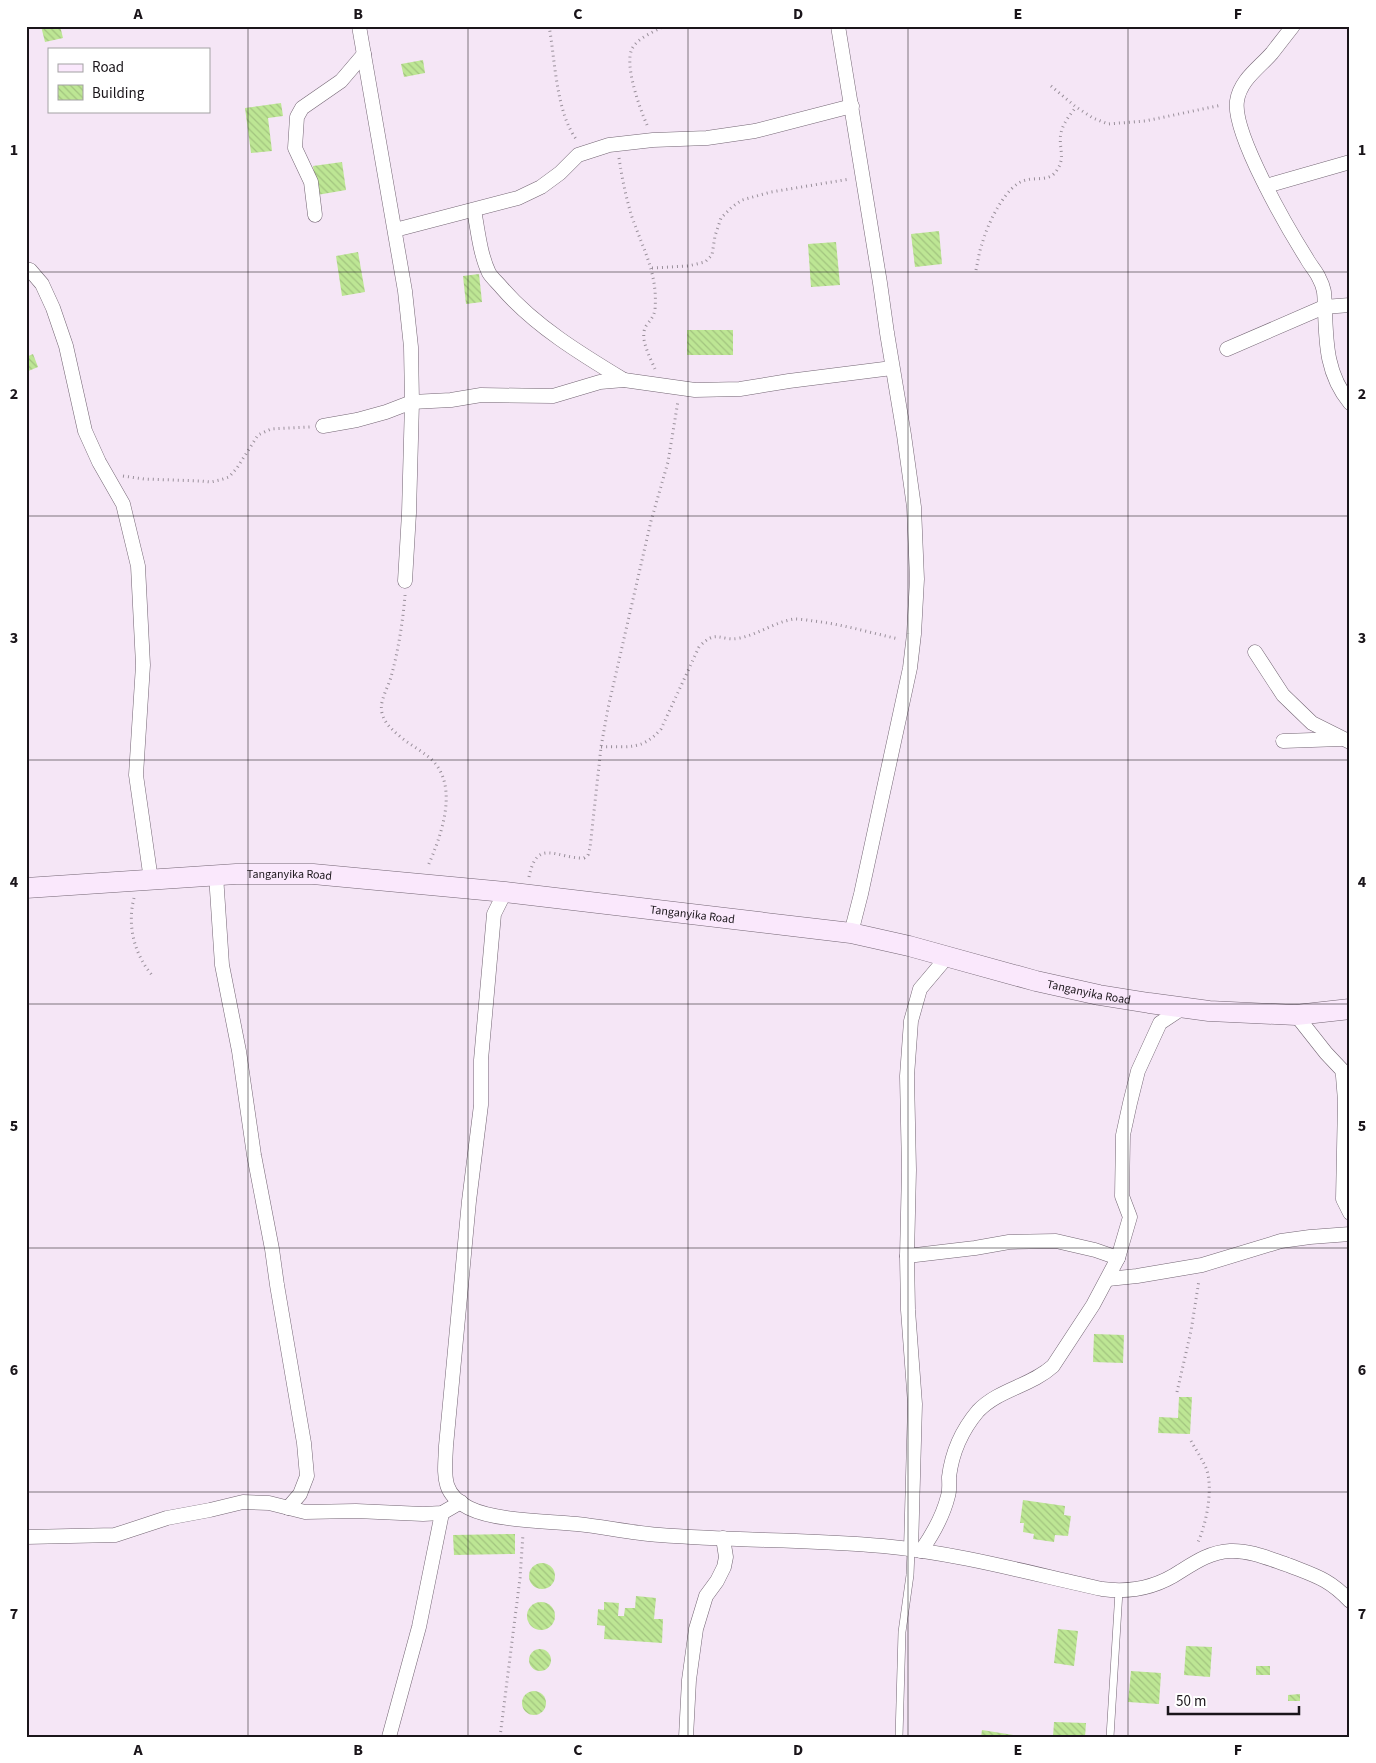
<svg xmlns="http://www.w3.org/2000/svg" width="1376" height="1763" font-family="'Source Sans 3',sans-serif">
<defs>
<pattern id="building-back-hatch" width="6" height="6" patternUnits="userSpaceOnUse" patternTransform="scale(1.25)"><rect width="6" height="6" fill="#bde694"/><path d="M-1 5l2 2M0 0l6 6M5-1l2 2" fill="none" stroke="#a2c47f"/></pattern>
</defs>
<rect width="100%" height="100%" fill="#f5e6f6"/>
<g fill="url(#building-back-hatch)">
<path d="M 41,26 L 60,26 L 63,38 L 45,42 Z"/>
<path d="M 423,60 L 425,73 L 404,77 L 401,64 Z"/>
<path d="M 281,103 L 283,116 L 268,118 L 272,151 L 251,153 L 245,108 Z"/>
<path d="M 342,162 L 346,190 L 317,195 L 313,166 Z"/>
<path d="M 939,231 L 942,264 L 915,267 L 911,234 Z"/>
<path d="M 836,242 L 840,285 L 811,287 L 808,244 Z"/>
<path d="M 358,252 L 365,292 L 342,296 L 336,256 Z"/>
<path d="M 479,274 L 482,302 L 466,304 L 463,276 Z"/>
<rect x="687" y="330" width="46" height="25"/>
<path d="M 33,354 L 38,367 L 26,372 L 26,357 Z"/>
<path d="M 1094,1334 L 1124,1335 L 1123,1363 L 1093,1362 Z"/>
<path d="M 1179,1397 L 1192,1397 L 1190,1434 L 1158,1433 L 1159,1417 L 1178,1418 Z"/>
<path d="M 1023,1500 L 1065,1506 L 1064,1515 L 1071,1516 L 1068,1536 L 1055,1535 L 1054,1542 L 1033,1539 L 1034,1534 L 1023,1532 L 1024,1523 L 1020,1523 Z"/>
<path d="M 515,1534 L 515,1554 L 454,1555 L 453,1535 Z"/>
<circle cx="542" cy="1576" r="13"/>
<path d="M 636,1596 L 656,1598 L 654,1619 L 663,1619 L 662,1643 L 604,1639 L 605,1626 L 597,1625 L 598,1609 L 604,1610 L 604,1602 L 619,1603 L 618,1616 L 624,1616 L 625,1608 L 635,1608 Z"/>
<circle cx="541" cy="1616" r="14"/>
<path d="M 1058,1629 L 1078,1631 L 1074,1666 L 1054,1663 Z"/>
<path d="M 1186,1646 L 1212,1647 L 1210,1677 L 1184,1675 Z"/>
<circle cx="540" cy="1660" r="11"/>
<rect x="1256" y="1666" width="14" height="9"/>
<path d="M 1131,1671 L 1161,1673 L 1159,1704 L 1128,1702 Z"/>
<circle cx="534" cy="1703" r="12"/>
<path d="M 1300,1694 L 1300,1701 L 1288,1701 L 1288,1695 Z"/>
<path d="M 1054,1722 L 1086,1723 L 1085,1737 L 1053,1737 Z"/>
<path d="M 982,1730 L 1019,1736 L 1018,1737 L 981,1737 Z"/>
</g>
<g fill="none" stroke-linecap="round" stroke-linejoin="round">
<defs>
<g id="lane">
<path d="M 899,1737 L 902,1632 L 910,1575 L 911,1550"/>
<path d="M 1110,1737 L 1119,1591"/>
</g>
<g id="street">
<path d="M 359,26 L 405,291 L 411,347 L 412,402 L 409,513 L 405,581"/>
<path d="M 838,26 L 880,283 L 887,333 L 904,435 L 914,507 L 917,579 L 914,634 L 910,668 L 861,894 L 851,933"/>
<path d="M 1293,26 C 1286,35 1279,44 1272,53 C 1259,68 1240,80 1237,101 C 1232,133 1288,229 1307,259 C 1310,265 1316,271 1319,278 C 1326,291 1324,297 1325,310 C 1326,345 1327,375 1350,403"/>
<path d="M 1266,186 L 1350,162"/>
<path d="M 474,210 C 478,231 480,254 489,273 C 492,278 498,283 502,288 C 535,326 581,354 624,380"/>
<path d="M 315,215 L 311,182 L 295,148 L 297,117 L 302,108 L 341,81 L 364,54"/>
<path d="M 395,230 L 518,198 L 541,187 L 560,173 L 578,155 L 609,145 L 653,140 L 707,138 L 755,131 L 852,106"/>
<path d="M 26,269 L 30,270 L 42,284 L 53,308 L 66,346 L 85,431 L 99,462 L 123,504 L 138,566 L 143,665 L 136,775 L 151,880"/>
<path d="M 1227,349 L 1324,307 L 1350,305"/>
<path d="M 323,426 L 357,420 L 386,412 L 412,402 L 451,400 L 481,395 L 553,396 L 600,382 L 624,380 L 695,390 L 740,389 L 789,381 L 892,368"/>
<path d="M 1255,652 L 1283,695 L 1312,723 L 1350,742"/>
<path d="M 1283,741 L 1341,739"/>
<path d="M 216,875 L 222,965 L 239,1051 L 254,1155 L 272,1249 L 277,1285 L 304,1443 L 307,1476 L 300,1494 L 288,1508"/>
<path d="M 505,892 L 494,914 L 481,1060 L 481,1105 L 469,1201 L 446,1446 C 445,1474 440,1493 469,1508 C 495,1521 547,1521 577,1524 C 605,1527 632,1533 660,1535 C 734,1541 808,1539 883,1546 C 957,1553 1029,1573 1102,1589 C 1131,1593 1156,1588 1181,1571 C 1197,1561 1211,1552 1230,1551 C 1250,1550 1270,1559 1288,1565 C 1316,1576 1329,1579 1350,1601"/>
<path d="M 1296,1015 L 1326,1053 L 1342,1070 L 1343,1076 L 1345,1101 L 1343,1199 L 1350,1213"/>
<path d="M 907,1256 L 975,1248 L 1009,1242 L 1056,1241 L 1095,1250 L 1118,1258"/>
<path d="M 1108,1279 L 1137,1276 L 1202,1265 L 1281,1241 L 1310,1237 L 1350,1234"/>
<path d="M 26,1537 L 115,1535 L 167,1518 L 210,1510 L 243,1502 L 269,1503 L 305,1512 L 356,1511 L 423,1514 L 442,1513 L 461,1502"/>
<path d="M 911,1550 L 915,1404 L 908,1310 L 907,1256 L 909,1170 L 907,1076 L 911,1021 L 920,989 L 947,957"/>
<path d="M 921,1551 C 933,1534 943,1516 948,1496 C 950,1490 949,1483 949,1477 C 952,1452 962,1430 978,1411 C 999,1389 1031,1386 1053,1366 L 1093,1305 L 1118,1258 L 1130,1217 L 1122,1196 L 1123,1135 L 1130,1103 L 1138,1071 L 1160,1023 L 1184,1007"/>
<path d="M 389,1737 L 419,1627 L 442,1513"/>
<path d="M 686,1737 L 689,1680 L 696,1629 L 706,1596 L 717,1581 L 724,1567 L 726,1557 L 723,1538"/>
</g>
<g id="secondary">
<path id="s1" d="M 26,888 L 236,874 L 313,874 L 505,892 L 851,933 L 909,946 L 1036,981 L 1099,995 L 1149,1003 L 1209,1011 L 1296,1015 L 1350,1009"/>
</g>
</defs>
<use href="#lane" stroke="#736573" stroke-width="8"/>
<use href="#street" stroke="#736573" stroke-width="15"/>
<use href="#secondary" stroke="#736573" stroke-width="21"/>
<g stroke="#9a909b" stroke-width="3" stroke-dasharray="1 4" stroke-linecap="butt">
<path d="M 549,26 C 555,58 556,114 577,140"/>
<path d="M 1051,86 L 1076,107 L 1093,118 L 1108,124 L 1145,121 L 1222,105"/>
<path d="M 647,125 C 640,109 624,65 632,49 C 637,38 654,32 664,26"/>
<path d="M 619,158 C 622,178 626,198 632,217 C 643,249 658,274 655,309 C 654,317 650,320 646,326 C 639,338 650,357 655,369"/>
<path d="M 652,268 L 688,266 L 705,262 L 712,255 L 715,236 L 721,218 L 732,207 L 742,200 L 771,192 L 850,179"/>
<path d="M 976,270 C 978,261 979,252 982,244 C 987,225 1006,184 1026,180 C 1037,177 1050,182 1057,170 C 1066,157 1058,147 1061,133 C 1063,123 1070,115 1076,107"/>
<path d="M 123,476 L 144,479 L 201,481 L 211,482 L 220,480 L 229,477 L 237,468 L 258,435 L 271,429 L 310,427"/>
<path d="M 405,595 C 403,621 398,652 391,677 C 388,688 379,701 382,713 C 385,725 394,731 403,739 C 412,746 422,751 431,759 C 460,786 441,836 428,866"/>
<path d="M 601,747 C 628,746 642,751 661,729 L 699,647 C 717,628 719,642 740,638 C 759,634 775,622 794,619 C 800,619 807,620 813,621 C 842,624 871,633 899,639"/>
<path d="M 529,877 C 537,837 557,859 584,858 L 588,855 L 590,848 L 601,747 L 608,708 L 651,521 L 668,462 L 678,401"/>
<path d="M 134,898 C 127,925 134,954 152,975"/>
<path d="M 1177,1392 L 1191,1331 L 1199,1280"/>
<path d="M 1191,1441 C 1196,1450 1202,1459 1206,1468 C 1214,1488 1206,1526 1197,1544"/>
<path d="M 500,1737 L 520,1578 L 523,1534"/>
</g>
<use href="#lane" stroke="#fff" stroke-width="7"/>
<use href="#street" stroke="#fff" stroke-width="14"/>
<use href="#secondary" stroke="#fae8fc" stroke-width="20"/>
</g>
<path fill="none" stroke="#1a151a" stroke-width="1" stroke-opacity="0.55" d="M 248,26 L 248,1737M 468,26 L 468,1737M 688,26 L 688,1737M 908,26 L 908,1737M 1128,26 L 1128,1737M 26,272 L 1350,272M 26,516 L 1350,516M 26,760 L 1350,760M 26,1004 L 1350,1004M 26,1248 L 1350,1248M 26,1492 L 1350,1492"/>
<g text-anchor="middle" stroke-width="4.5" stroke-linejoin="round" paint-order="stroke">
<g font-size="12" fill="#1a151a" stroke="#fff">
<text dy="4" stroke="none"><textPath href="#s1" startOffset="264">Tanganyika Road</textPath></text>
<text dy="4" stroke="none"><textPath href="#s1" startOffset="669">Tanganyika Road</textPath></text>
<text dy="4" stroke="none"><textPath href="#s1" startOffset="1074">Tanganyika Road</textPath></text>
</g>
</g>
<rect width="1376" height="1763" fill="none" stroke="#ffffff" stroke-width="55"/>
<rect x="48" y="48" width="162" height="65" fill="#ffffff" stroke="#a3a1a3"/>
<rect x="58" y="64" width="25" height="8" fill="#fae8fc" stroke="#a3a1a3"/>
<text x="92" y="72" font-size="15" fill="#1a151a">Road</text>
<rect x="58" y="85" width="25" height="15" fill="url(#building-back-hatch)" stroke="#a3a1a3"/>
<text x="92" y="98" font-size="15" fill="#1a151a">Building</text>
<path d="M1168 1706v8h131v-8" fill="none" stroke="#1a151a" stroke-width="2.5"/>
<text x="1176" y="1706" font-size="15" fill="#1a151a" stroke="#ffffff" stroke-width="4" paint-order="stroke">50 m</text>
<rect x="28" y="28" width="1320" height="1708" fill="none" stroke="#1a151a" stroke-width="2"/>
<g font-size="16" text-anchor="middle" font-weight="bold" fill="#1a151a">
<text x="138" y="19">A</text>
<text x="358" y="19">B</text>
<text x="578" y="19">C</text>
<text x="798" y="19">D</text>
<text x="1018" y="19">E</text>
<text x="1238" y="19">F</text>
<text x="14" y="155">1</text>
<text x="1362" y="155">1</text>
<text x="14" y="399">2</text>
<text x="1362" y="399">2</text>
<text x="14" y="643">3</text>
<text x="1362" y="643">3</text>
<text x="14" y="887">4</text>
<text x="1362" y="887">4</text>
<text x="14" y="1131">5</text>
<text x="1362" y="1131">5</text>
<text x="14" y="1375">6</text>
<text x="1362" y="1375">6</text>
<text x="14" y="1619">7</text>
<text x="1362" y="1619">7</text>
<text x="138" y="1755">A</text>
<text x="358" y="1755">B</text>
<text x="578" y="1755">C</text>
<text x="798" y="1755">D</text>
<text x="1018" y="1755">E</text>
<text x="1238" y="1755">F</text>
</g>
</svg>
